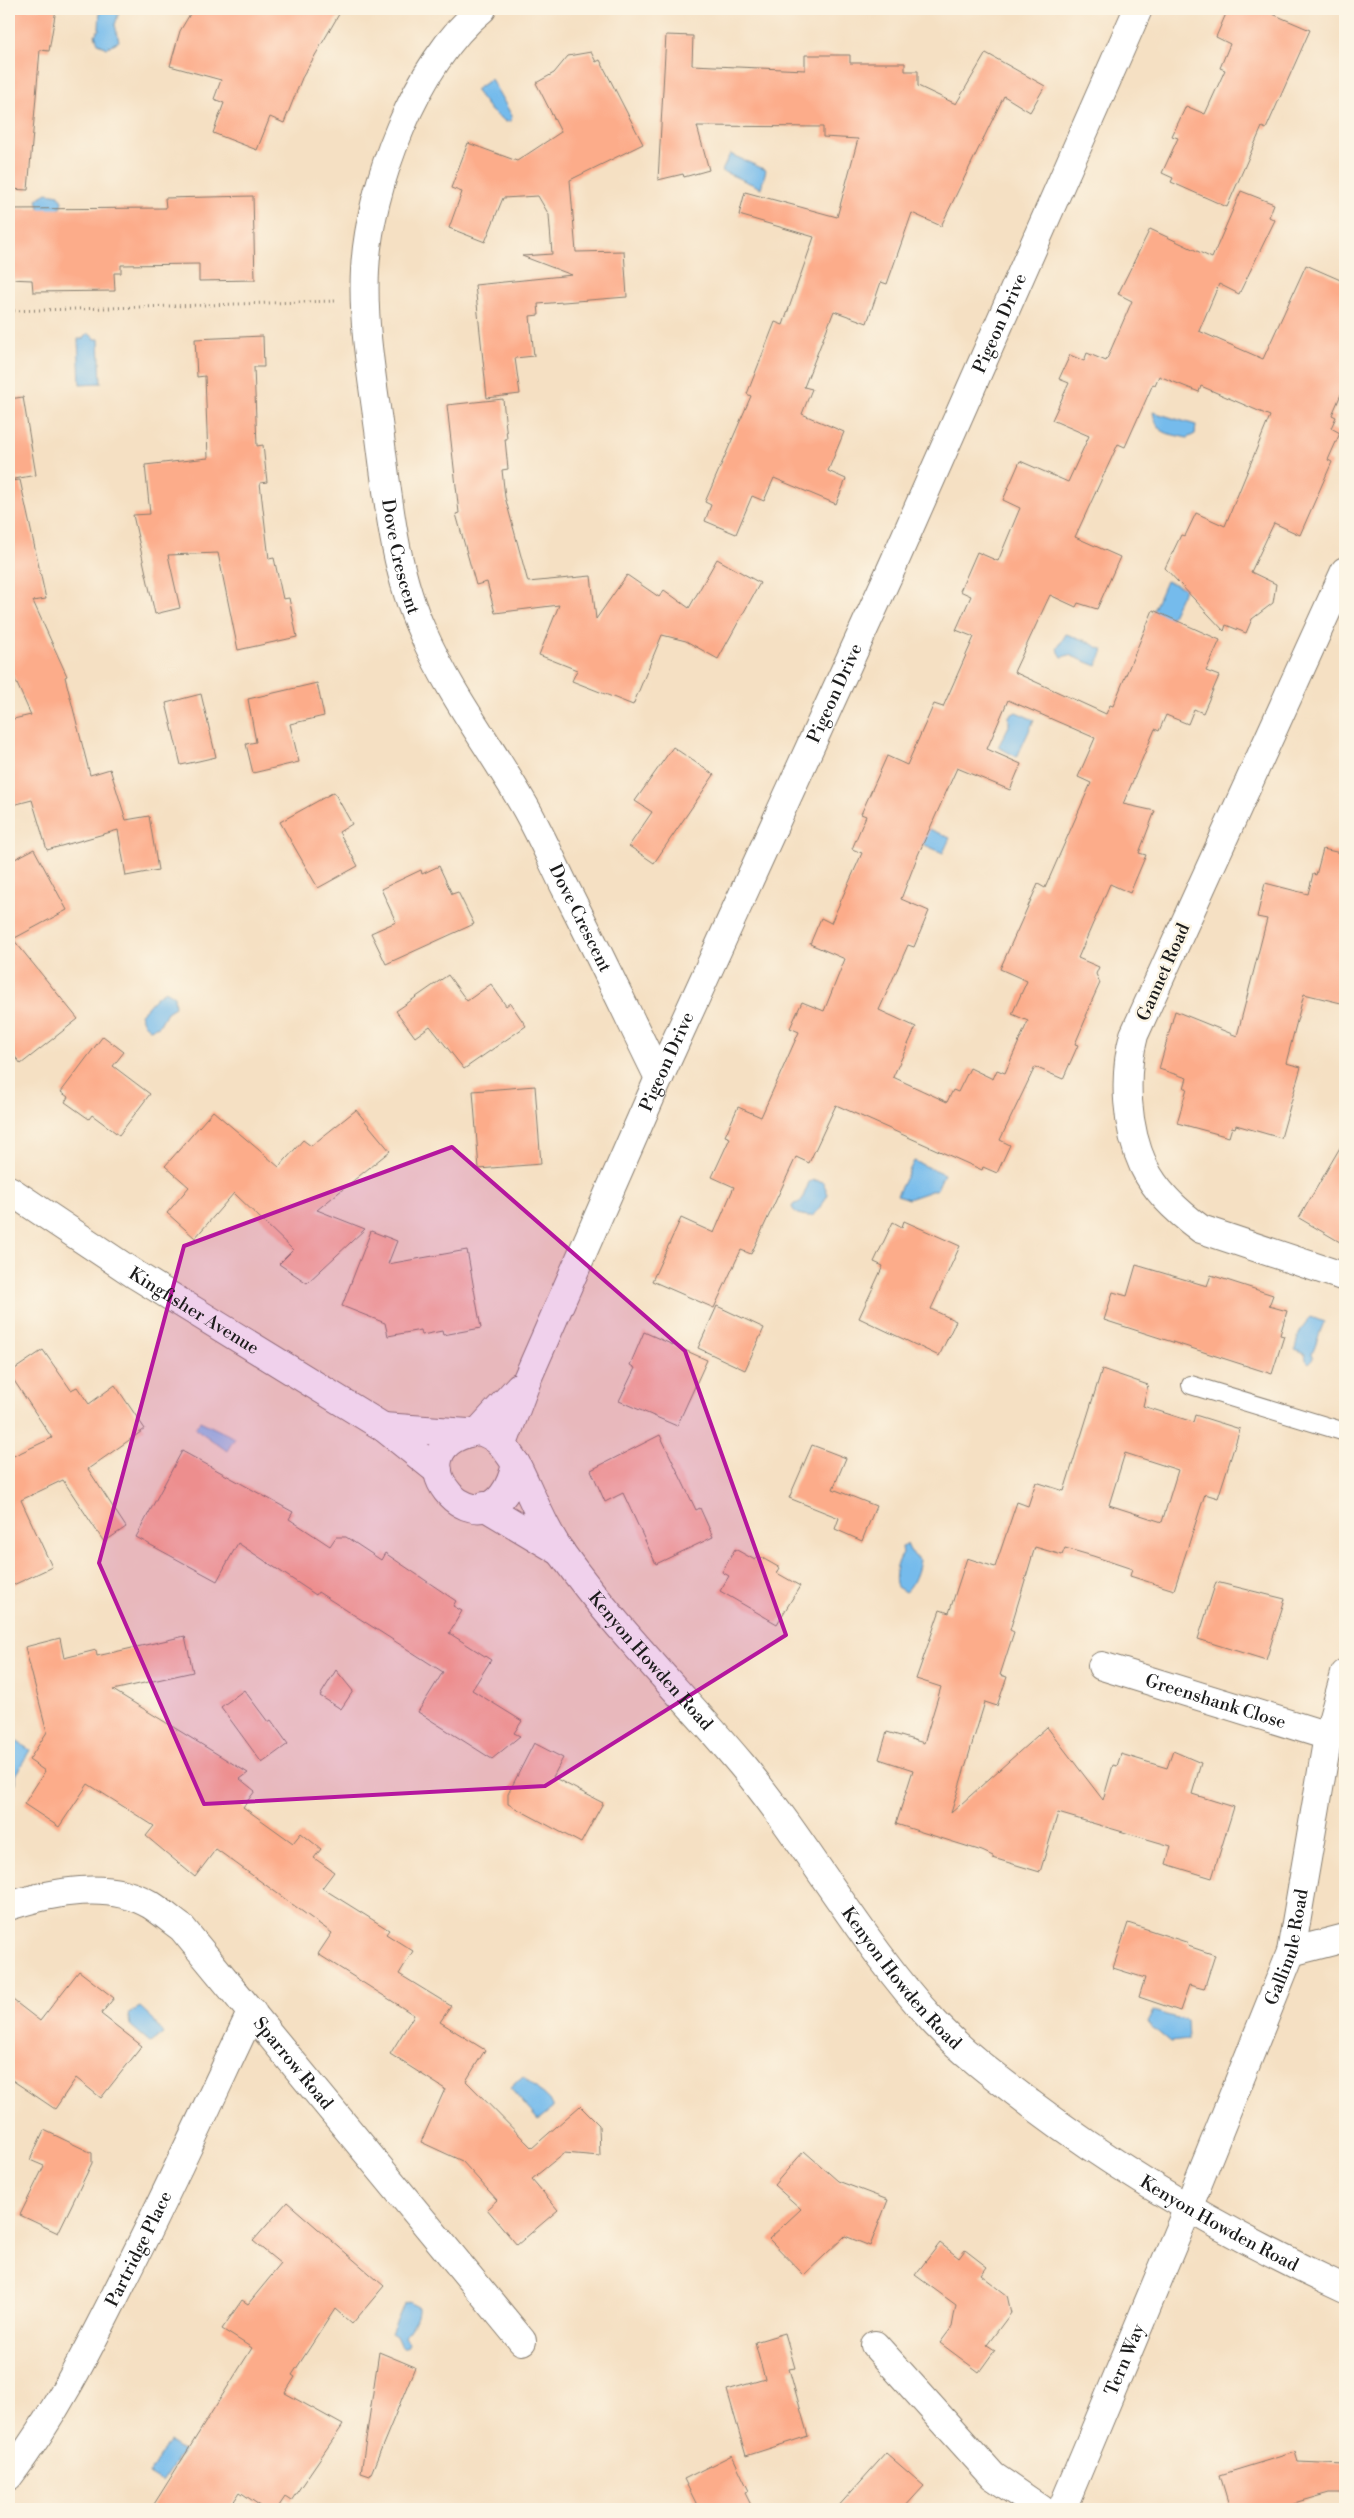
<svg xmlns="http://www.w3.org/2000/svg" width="1354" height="2518" font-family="'Libre Bodoni',serif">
<rect width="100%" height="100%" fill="#fcf5e5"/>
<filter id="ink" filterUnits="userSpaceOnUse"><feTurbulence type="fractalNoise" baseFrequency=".02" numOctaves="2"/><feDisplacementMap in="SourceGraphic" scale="10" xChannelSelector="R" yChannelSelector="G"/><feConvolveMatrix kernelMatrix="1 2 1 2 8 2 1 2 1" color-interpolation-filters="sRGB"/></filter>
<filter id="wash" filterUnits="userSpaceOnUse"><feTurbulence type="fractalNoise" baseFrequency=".0096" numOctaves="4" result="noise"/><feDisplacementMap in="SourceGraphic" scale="20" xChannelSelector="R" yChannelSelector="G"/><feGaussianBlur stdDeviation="1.12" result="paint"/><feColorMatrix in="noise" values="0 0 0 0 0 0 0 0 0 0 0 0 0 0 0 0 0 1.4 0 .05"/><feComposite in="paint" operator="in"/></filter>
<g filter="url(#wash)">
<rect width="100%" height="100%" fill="#f5e0c3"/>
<g fill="#74bbec" stroke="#486c84">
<path d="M 100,9 L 120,9 L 115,25 L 119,41 L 106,48 L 98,43 L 95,35 L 99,29 Z"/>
<path d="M 491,79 L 512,116 L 511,121 L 506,122 L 491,111 L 475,90 Z"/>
<path d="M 730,154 L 766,170 L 761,188 L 722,171 Z"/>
<path d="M 47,193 L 59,195 L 62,202 L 58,215 L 41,217 L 37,199 Z"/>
<path d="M 88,333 L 95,339 L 99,339 L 101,383 L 80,384 L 78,339 L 82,339 Z"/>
<path d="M 1153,412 L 1196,425 L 1195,434 L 1187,438 C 1167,433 1157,435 1153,412 Z"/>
<path d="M 1166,581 L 1185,588 L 1168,624 L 1150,618 Z"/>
<path d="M 1066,634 L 1084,640 L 1103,650 L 1097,666 L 1069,655 L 1062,657 L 1057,649 Z"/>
<path d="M 1016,712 L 1034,720 L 1017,757 L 998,747 L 1009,726 L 1009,716 Z"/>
<path d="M 918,824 L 950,838 L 943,853 L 918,842 Z"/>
<path d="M 166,991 L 174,996 L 175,1007 L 167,1012 L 159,1026 L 150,1029 L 144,1024 L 140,1014 C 149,1007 155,995 166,991 Z"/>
<path d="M 914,1161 L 944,1174 L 937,1189 L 908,1199 L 897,1195 Z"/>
<path d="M 814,1180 L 823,1182 L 828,1194 L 820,1209 L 812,1216 C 804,1216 795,1215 792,1207 L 794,1204 L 801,1202 L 809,1182 Z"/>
<path d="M 1311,1317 L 1324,1322 C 1319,1333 1317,1343 1312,1354 L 1314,1358 L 1309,1363 L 1306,1360 L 1305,1354 L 1295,1350 C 1297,1337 1301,1326 1311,1317 Z"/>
<path d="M 200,1421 L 235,1438 L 227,1451 L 195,1428 Z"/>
<path d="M 907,1544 L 911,1553 L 920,1560 C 919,1569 913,1587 905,1592 L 897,1587 C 893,1580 897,1560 903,1554 L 902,1547 Z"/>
<path d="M 16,1741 L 30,1750 L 16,1774 L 16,1783 L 10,1787 L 9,1753 Z"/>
<path d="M 140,2007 L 153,2019 L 163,2034 L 151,2043 L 130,2025 L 128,2014 Z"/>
<path d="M 1153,2011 L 1187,2021 L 1188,2040 L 1170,2042 L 1147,2023 Z"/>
<path d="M 523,2076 L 549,2100 L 553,2108 L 538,2120 L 510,2088 Z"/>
<path d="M 408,2302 L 418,2307 C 419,2317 412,2329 404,2336 L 408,2343 L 406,2347 L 401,2347 L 396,2336 L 391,2333 L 404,2304 Z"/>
<path d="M 169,2442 L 183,2451 L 162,2482 L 149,2474 Z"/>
</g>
<g id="blocks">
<g fill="#fcac8a" fill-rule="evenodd">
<path d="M 9,9 L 56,9 L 49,51 L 40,50 L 28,190 L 9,189 Z"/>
<path d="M 193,9 L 342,9 L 302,78 L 284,123 L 270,117 L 257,150 L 213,133 L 224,103 L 214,99 L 221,80 L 170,66 L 180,31 Z"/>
<path d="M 1228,9 L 1261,9 L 1310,30 L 1266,129 L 1262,127 L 1227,207 L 1171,182 L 1173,178 L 1162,173 L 1178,138 L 1172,136 L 1186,106 L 1205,114 L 1225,70 L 1220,68 L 1230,44 L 1216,37 Z"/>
<path d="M 666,35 L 693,36 L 692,65 L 805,70 L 805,55 L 850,55 L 850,63 L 905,63 L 905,71 L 918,71 L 918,86 L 956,104 L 986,53 L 1045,86 L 1030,112 L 1004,96 L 941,226 L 912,213 L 887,284 L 881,282 L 867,323 L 834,311 L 804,387 L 812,389 L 802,414 L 844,432 L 828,471 L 846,479 L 836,504 L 774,478 L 764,501 L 752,496 L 736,534 L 705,521 L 711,505 L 705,502 L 751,396 L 747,394 L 775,322 L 783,325 L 814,237 L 739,215 L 745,192 L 837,217 L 858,139 L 823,137 L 823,127 L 697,126 L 709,170 L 684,177 L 683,174 L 658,180 Z"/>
<path d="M 591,52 L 596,62 L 600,60 L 643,144 L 570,180 L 576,252 L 624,251 L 627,297 L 538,304 L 539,315 L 530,316 L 534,356 L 515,358 L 520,394 L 487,398 L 475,285 L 572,275 L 522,256 L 552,254 L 549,215 L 538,196 L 503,198 L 485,242 L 449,228 L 462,192 L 451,188 L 468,143 L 517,161 L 561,132 L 536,83 L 554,73 L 568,56 Z"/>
<path d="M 1241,191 L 1274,204 L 1269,217 L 1275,220 L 1239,294 L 1219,284 L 1199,331 L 1263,359 L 1306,265 L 1345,282 L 1345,385 L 1332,415 L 1336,417 L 1331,428 L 1340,433 L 1328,460 L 1332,462 L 1300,535 L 1274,523 L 1251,572 L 1276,584 L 1273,603 L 1252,619 L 1246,633 L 1226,625 L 1224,631 L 1165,568 L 1181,535 L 1185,536 L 1196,513 L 1225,526 L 1270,416 L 1201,386 L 1199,392 L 1159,376 L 1155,385 L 1153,384 L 1125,447 L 1118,444 L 1075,537 L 1120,557 L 1097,609 L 1078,603 L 1076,607 L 1050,595 L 1014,672 L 1106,714 L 1110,705 L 1113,706 L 1153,610 L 1220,640 L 1206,671 L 1219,676 L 1203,713 L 1194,709 L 1188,724 L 1166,715 L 1159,731 L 1155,729 L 1123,804 L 1155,811 L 1139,853 L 1146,855 L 1130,893 L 1110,884 L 1078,958 L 1099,967 L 1096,974 L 1100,983 L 1085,1016 L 1086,1018 L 1075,1044 L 1078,1045 L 1063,1079 L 1035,1067 L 1000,1140 L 1010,1145 L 997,1173 L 983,1167 L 982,1170 L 836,1105 L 809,1163 L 796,1157 L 751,1254 L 741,1250 L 714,1308 L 652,1281 L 681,1218 L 714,1233 L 734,1187 L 712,1177 L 730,1138 L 725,1136 L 738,1107 L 761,1117 L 799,1032 L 790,1028 L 802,1002 L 824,1011 L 845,959 L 810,944 L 821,918 L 831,923 L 862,853 L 852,849 L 866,816 L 861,814 L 887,756 L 907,765 L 934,704 L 943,707 L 974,637 L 956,630 L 971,596 L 960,591 L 977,552 L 998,561 L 1020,508 L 1003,500 L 1020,461 L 1068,482 L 1089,436 L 1052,420 L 1069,383 L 1059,379 L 1070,355 L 1084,361 L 1087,353 L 1106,361 L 1132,301 L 1118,294 L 1150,229 L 1212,258 ZM 1008,700 L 1095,738 L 1078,777 L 1091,783 L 1045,888 L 1038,884 L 1000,969 L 1027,981 L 1012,1014 L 1028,1021 L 1005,1073 L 997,1070 L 993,1079 L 970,1068 L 958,1092 L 953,1090 L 947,1102 L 893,1077 L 916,1027 L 879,1010 L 908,945 L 914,947 L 929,911 L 901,899 L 918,855 L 957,768 L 1010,790 L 1021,764 L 987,749 Z"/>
<path d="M 253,196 L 255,280 L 199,281 L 199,264 L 121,265 L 121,273 L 114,273 L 115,291 L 33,292 L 32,280 L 9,279 L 9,209 L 166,208 L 165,198 Z"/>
<path d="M 263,336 L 264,367 L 254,367 L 257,446 L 263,445 L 267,482 L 260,483 L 269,559 L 274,558 L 283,599 L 289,598 L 297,637 L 238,650 L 218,553 L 168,555 L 180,608 L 155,614 L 133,515 L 150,514 L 145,465 L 208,458 L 205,376 L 197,377 L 195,339 Z"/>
<path d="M 23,397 L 36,475 L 9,480 L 9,399 Z"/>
<path d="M 503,399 L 507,439 L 505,439 L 508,469 L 502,470 L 505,497 L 528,582 L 591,576 L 596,619 L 627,575 L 659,597 L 664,590 L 689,608 L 717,559 L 760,583 L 718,659 L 686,641 L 662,635 L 633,705 L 572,681 L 577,670 L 539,655 L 559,605 L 495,613 L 487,582 L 476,585 L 456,514 L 459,513 L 447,405 Z"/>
<path d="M 20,480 L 46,599 L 33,601 L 67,676 L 65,677 L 90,775 L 110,769 L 126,820 L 149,816 L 158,870 L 126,876 L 118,830 L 47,850 L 32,800 L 9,806 L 9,720 L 31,715 L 9,666 L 9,481 Z"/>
<path d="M 317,683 L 324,716 L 290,724 L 299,762 L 253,773 L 246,744 L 256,742 L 248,699 Z"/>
<path d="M 201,694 L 216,757 L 181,765 L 166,703 Z"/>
<path d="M 673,747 L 714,775 L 654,863 L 629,846 L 652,812 L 635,801 Z"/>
<path d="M 334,792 L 352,824 L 339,832 L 358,866 L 318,888 L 280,822 Z"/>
<path d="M 34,849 L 67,910 L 13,939 L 78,1019 L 21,1064 L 9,1049 L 9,862 Z"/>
<path d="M 1323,849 L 1345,854 L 1345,1004 L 1304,994 L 1286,1063 L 1301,1067 L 1281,1138 L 1236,1125 L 1235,1128 L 1232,1127 L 1229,1137 L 1177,1123 L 1187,1088 L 1184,1088 L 1187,1078 L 1159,1069 L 1175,1011 L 1237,1036 L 1267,919 L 1257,917 L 1265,883 L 1308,894 L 1313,874 L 1316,875 Z"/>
<path d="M 439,866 L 452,894 L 458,892 L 474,924 L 386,964 L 371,933 L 396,922 L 381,889 L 421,870 L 422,874 Z"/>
<path d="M 448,975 L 467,1001 L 491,984 L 506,1006 L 510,1003 L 526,1026 L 464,1069 L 430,1026 L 415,1037 L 396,1011 Z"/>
<path d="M 103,1036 L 124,1052 L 113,1066 L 150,1094 L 119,1135 L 92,1115 L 89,1119 L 65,1102 L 68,1097 L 61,1092 Z"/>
<path d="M 535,1086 L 541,1164 L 479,1169 L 473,1091 Z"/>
<path d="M 356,1110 L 390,1151 L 317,1210 L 365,1229 L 307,1283 L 279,1264 L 293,1250 L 234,1193 L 195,1238 L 167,1213 L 189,1187 L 165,1166 L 213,1111 L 279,1167 L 303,1140 L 311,1146 Z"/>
<path d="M 1345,1139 L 1345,1245 L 1299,1218 Z"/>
<path d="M 904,1221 L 960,1246 L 931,1309 L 956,1321 L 939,1356 L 859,1318 L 883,1266 L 874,1262 L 893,1222 L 902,1227 Z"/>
<path d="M 371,1231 L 397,1241 L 388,1264 L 467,1250 L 481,1328 L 443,1335 L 442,1331 L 422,1335 L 421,1330 L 388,1336 L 385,1323 L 342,1306 Z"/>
<path d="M 1136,1265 L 1207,1286 L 1211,1275 L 1273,1295 L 1269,1306 L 1287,1311 L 1280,1335 L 1284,1336 L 1272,1374 L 1104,1320 L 1113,1292 L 1127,1296 Z"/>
<path d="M 717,1306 L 764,1328 L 745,1370 L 698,1348 Z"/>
<path d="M 644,1332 L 707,1360 L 677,1426 L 619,1401 L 635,1368 L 630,1365 Z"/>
<path d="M 43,1350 L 71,1390 L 77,1387 L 89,1404 L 115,1385 L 145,1429 L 88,1469 L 126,1527 L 104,1542 L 63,1480 L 21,1500 L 52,1567 L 9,1587 L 9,1458 L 52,1438 L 9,1373 Z"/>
<path d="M 1102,1369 L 1148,1385 L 1143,1406 L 1193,1422 L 1195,1415 L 1240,1429 L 1218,1498 L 1205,1494 L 1174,1590 L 1130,1576 L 1132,1569 L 1093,1556 L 1065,1548 L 1062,1555 L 1035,1547 L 1010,1630 L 1014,1632 L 1000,1675 L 1007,1677 L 997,1706 L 985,1702 L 951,1813 L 1047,1727 L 1103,1800 L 1113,1765 L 1117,1766 L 1121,1754 L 1167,1768 L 1173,1751 L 1201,1763 L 1192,1794 L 1234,1807 L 1212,1878 L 1166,1864 L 1171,1846 L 1058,1813 L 1040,1872 L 993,1858 L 993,1856 L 982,1851 L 896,1824 L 913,1770 L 879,1759 L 887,1732 L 924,1743 L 941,1687 L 916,1679 L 940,1610 L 949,1613 L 967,1558 L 995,1567 L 1017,1502 L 1028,1506 L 1036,1482 L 1064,1491 ZM 1125,1453 L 1178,1470 L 1162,1522 L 1109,1505 Z"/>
<path d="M 660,1435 L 696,1510 L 700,1508 L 713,1537 L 656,1564 L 623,1493 L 605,1502 L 591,1470 Z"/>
<path d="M 812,1445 L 846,1458 L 833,1489 L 876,1506 L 862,1541 L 835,1529 L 839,1518 L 789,1498 Z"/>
<path d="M 182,1451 L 293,1512 L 289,1519 L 330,1546 L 336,1537 L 346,1537 L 381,1560 L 385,1553 L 456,1601 L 453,1606 L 462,1611 L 449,1633 L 491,1660 L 472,1690 L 522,1721 L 514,1733 L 520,1736 L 492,1759 L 418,1712 L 443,1672 L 318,1592 L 316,1595 L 238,1543 L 217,1581 L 136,1537 Z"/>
<path d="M 735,1549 L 755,1560 L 757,1555 L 780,1568 L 777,1573 L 800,1586 L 777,1624 L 720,1591 L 729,1576 L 722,1572 Z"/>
<path d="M 1216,1582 L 1285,1599 L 1266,1660 L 1198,1639 Z"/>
<path d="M 185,1636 L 193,1672 L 113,1690 L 248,1773 L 240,1779 L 255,1791 L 243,1807 L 293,1843 L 301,1833 L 321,1849 L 314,1858 L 334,1872 L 322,1888 L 389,1930 L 386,1934 L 413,1951 L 399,1974 L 451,2006 L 440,2022 L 485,2050 L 466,2081 L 532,2148 L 580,2106 L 599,2125 L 600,2156 L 564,2153 L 532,2179 L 558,2210 L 517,2245 L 487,2209 L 497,2200 L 462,2161 L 421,2142 L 445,2089 L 390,2054 L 414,2015 L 318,1954 L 332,1933 L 216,1849 L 195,1877 L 146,1836 L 154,1826 L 88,1784 L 59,1827 L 24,1804 L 45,1771 L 29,1760 L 47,1732 L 25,1647 L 60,1638 L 64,1658 L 96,1650 L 97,1656 Z"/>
<path d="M 336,1670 L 353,1691 L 341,1709 L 320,1696 Z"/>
<path d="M 244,1690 L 268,1722 L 271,1720 L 288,1744 L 262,1763 L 221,1707 Z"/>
<path d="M 534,1743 L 563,1758 L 553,1777 L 603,1803 L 581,1843 L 508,1804 L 508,1794 Z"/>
<path d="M 1128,1923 L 1189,1943 L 1188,1946 L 1215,1955 L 1204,1989 L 1189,1985 L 1180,2011 L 1139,1997 L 1145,1978 L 1113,1968 Z"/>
<path d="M 79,1971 L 114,1998 L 101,2014 L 142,2046 L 101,2098 L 76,2078 L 55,2109 L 9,2078 L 9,1997 L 40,2021 Z"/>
<path d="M 44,2130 L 92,2153 L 92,2163 L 58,2233 L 20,2215 L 44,2166 L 30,2160 Z"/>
<path d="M 804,2151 L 838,2181 L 888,2200 L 870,2246 L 845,2236 L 804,2275 L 769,2239 L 801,2209 L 774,2185 Z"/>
<path d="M 287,2202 L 384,2286 L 352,2324 L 335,2309 L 292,2375 L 295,2377 L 285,2393 L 343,2425 L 291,2501 L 285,2497 L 277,2509 L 265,2509 L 240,2492 L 229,2509 L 151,2509 L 252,2348 L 222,2329 L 242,2300 L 248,2304 L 281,2264 L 253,2241 Z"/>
<path d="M 940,2243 L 959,2258 L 965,2250 L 987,2267 L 981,2275 L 1007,2295 L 1011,2313 L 987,2345 L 995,2350 L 979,2372 L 940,2343 L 952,2327 L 956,2305 L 915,2275 Z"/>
<path d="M 785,2333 L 795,2368 L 789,2369 L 808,2436 L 746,2456 L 727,2390 L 765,2379 L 755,2342 Z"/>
<path d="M 379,2352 L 415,2367 L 370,2476 L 361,2473 Z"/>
<path d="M 1295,2452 L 1298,2462 L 1345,2464 L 1345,2493 L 1329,2493 L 1273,2509 L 1230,2509 L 1220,2475 Z"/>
<path d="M 886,2453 L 924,2486 L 903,2509 L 836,2509 Z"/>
<path d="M 732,2455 L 749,2491 L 745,2493 L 753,2509 L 699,2509 L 684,2479 Z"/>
</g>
</g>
</g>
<g filter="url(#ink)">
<use href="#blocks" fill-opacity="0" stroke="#887e70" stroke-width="1"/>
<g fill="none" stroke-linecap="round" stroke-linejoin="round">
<defs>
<path id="service" d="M 1191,1385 L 1345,1432"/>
<g id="minor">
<path id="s1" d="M 482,9 C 416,62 369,187 365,270 C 362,328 374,388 381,445 C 389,508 396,575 423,633 C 449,692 489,745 521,800 C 538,828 551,859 566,889 C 598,952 628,1015 659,1078"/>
<path d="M 1345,571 L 1134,1035 C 1123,1076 1126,1128 1144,1167 C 1156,1192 1179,1213 1201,1229 L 1345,1277"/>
<path d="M 479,1431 L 519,1387"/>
<path id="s2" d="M 503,1444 L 528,1377 L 659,1078 L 893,565 L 1138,9"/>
<path id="s3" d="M 1102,1666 L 1328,1736"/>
<path id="s4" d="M 9,1906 C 53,1892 108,1880 151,1905 C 162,1912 172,1921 182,1928 L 522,2341"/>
<path d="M 1291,1952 L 1345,1938"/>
<path d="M 875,2345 L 993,2476 L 1041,2509"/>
<path id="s5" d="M 9,2476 C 54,2417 88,2350 121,2284 C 167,2194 209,2102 252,2011"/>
<path id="s6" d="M 1062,2509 L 1188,2208 L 1291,1952 L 1328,1736 L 1345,1674"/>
</g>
<g id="tertiary">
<path id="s7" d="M 9,1190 L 136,1275 L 383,1427 L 438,1471"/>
<path d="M 383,1427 L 468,1433"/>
<path d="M 479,1431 C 499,1437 505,1448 516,1464 C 491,1574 377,1447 479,1431 Z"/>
<path id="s8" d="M 516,1464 C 531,1493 543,1528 563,1555 C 616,1629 682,1694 741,1764 C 810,1847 862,1944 935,2023 C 963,2053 998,2079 1031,2104 C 1128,2177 1235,2238 1345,2289"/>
<path d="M 484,1506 L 561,1552"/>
</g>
</defs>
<use href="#service" stroke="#887e70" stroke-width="20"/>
<use href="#minor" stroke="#887e70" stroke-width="30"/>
<use href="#tertiary" stroke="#887e70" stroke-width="30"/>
<path stroke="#887e70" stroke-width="3" stroke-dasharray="1 4" stroke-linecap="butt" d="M 9,311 L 335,301"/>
<use href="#service" stroke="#fff" stroke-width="18"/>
<use href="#minor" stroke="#fff" stroke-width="28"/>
<use href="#tertiary" stroke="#fff" stroke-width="28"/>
</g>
</g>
<path fill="#b5179e" fill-opacity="0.2" stroke="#b5179e" stroke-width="4" stroke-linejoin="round" d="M 452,1147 L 685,1351 L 786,1635 L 545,1786 L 204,1804 L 99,1563 L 184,1246 Z"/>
<g text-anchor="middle" stroke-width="5" stroke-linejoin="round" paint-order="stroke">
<g font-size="18" fill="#1c1c1c" stroke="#fcf5e5">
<text dy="6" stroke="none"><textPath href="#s2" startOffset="1226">Pigeon Drive</textPath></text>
<text dy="6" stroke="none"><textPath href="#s1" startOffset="582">Dove Crescent</textPath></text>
<text dy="6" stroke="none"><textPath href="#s2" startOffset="821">Pigeon Drive</textPath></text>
<text dy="6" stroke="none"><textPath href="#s1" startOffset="988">Dove Crescent</textPath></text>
<text transform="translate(1163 972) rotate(-66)" y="6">Gannet Road</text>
<text dy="6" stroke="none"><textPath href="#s2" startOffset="416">Pigeon Drive</textPath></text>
<text dy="6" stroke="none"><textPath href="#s7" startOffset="221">Kingfisher Avenue</textPath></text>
<text dy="6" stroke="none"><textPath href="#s8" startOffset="240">Kenyon Howden Road</textPath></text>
<text dy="6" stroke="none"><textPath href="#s3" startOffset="119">Greenshank Close</textPath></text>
<text dy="6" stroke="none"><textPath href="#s6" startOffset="606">Gallinule Road</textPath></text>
<text dy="6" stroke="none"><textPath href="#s8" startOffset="645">Kenyon Howden Road</textPath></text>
<text dy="6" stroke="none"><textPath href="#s4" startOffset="360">Sparrow Road</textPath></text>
<text dy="6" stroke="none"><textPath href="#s8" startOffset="1050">Kenyon Howden Road</textPath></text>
<text dy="6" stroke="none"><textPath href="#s5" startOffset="262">Partridge Place</textPath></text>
<text dy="6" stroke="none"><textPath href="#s6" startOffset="162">Tern Way</textPath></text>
</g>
</g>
<rect width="1354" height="2518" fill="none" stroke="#fcf5e5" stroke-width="30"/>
</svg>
